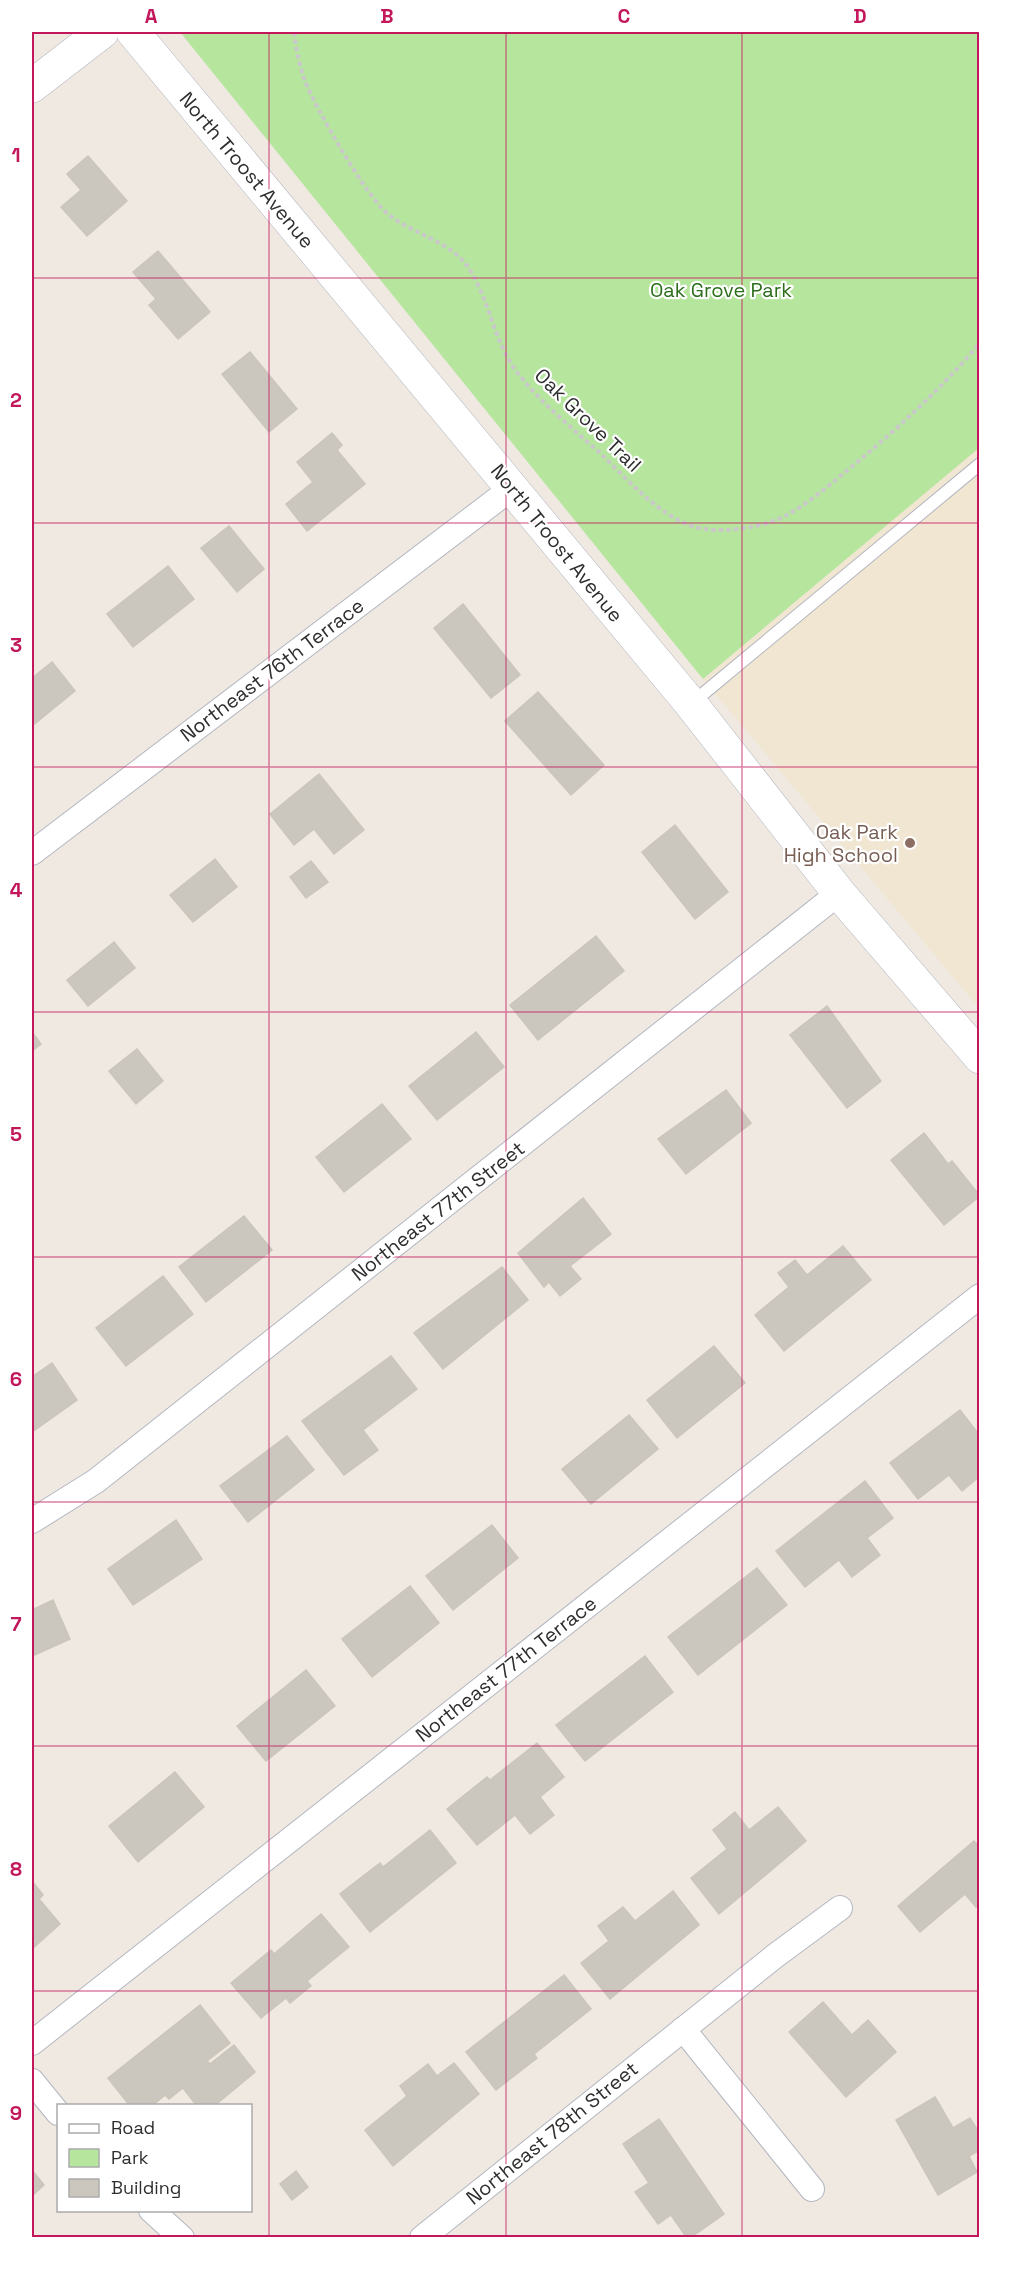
<svg xmlns="http://www.w3.org/2000/svg" width="1011" height="2269" font-family="'Space Grotesk',sans-serif">
<rect width="100%" height="100%" fill="#efe9e1"/>
<path fill="#f0e6d1" d="M 979,448 L 979,1008 L 703,679 Z"/>
<path fill="#b6e59e" d="M 180,32 L 979,32 L 979,448 L 703,679 Z"/>
<g fill="#cbc7bf" stroke="#cbc5ba" stroke-width="1.5">
<path d="M 88,156 L 127,201 L 87,236 L 61,207 L 81,190 L 67,174 Z"/>
<path d="M 158,251 L 210,312 L 178,339 L 149,305 L 156,299 L 133,272 Z"/>
<path d="M 250,352 L 297,409 L 269,432 L 222,374 Z"/>
<path d="M 332,433 L 342,445 L 337,450 L 365,484 L 307,531 L 286,504 L 313,482 L 297,462 Z"/>
<path d="M 229,526 L 264,569 L 237,592 L 201,548 Z"/>
<path d="M 168,566 L 194,599 L 133,647 L 107,614 Z"/>
<path d="M 463,604 L 520,675 L 491,698 L 434,628 Z"/>
<path d="M 52,662 L 75,691 L 32,726 L 32,678 Z"/>
<path d="M 538,692 L 604,765 L 571,795 L 505,721 Z"/>
<path d="M 319,774 L 364,830 L 334,854 L 314,829 L 294,845 L 270,814 Z"/>
<path d="M 675,825 L 728,892 L 695,919 L 642,852 Z"/>
<path d="M 215,859 L 237,887 L 193,922 L 170,895 Z"/>
<path d="M 311,861 L 328,882 L 306,898 L 290,877 Z"/>
<path d="M 596,936 L 624,971 L 538,1040 L 510,1005 Z"/>
<path d="M 114,942 L 135,968 L 88,1006 L 67,980 Z"/>
<path d="M 827,1006 L 881,1081 L 847,1108 L 790,1035 Z"/>
<path d="M 32,1032 L 41,1044 L 32,1051 Z"/>
<path d="M 476,1032 L 504,1067 L 437,1120 L 409,1086 Z"/>
<path d="M 137,1049 L 163,1081 L 136,1104 L 109,1071 Z"/>
<path d="M 726,1090 L 751,1123 L 686,1174 L 658,1139 Z"/>
<path d="M 382,1104 L 411,1139 L 344,1192 L 316,1157 Z"/>
<path d="M 924,1133 L 948,1164 L 952,1161 L 980,1196 L 944,1225 L 891,1160 Z"/>
<path d="M 583,1198 L 611,1234 L 570,1266 L 581,1279 L 560,1296 L 549,1282 L 544,1287 L 518,1253 Z"/>
<path d="M 244,1216 L 272,1250 L 206,1302 L 179,1267 Z"/>
<path d="M 843,1246 L 871,1280 L 784,1351 L 755,1315 L 789,1287 L 778,1273 L 795,1260 L 807,1275 Z"/>
<path d="M 502,1267 L 528,1300 L 443,1369 L 414,1333 Z"/>
<path d="M 163,1276 L 193,1314 L 126,1366 L 96,1328 Z"/>
<path d="M 714,1346 L 745,1383 L 677,1438 L 647,1400 Z"/>
<path d="M 391,1356 L 417,1389 L 363,1430 L 378,1450 L 344,1475 L 302,1421 Z"/>
<path d="M 52,1363 L 77,1400 L 32,1432 L 32,1377 Z"/>
<path d="M 960,1410 L 980,1436 L 980,1476 L 962,1491 L 949,1475 L 918,1499 L 890,1463 Z"/>
<path d="M 629,1415 L 658,1449 L 591,1504 L 562,1469 Z"/>
<path d="M 287,1436 L 314,1470 L 248,1522 L 220,1486 Z"/>
<path d="M 865,1481 L 893,1518 L 867,1538 L 880,1555 L 852,1577 L 839,1560 L 805,1587 L 776,1551 Z"/>
<path d="M 176,1520 L 202,1559 L 133,1605 L 108,1569 Z"/>
<path d="M 492,1525 L 518,1558 L 453,1610 L 426,1576 Z"/>
<path d="M 757,1568 L 787,1605 L 698,1675 L 668,1637 Z"/>
<path d="M 410,1586 L 439,1623 L 372,1677 L 342,1639 Z"/>
<path d="M 53,1600 L 70,1639 L 32,1656 L 32,1610 Z"/>
<path d="M 645,1656 L 673,1692 L 585,1761 L 556,1725 Z"/>
<path d="M 306,1670 L 335,1706 L 266,1761 L 237,1726 Z"/>
<path d="M 537,1743 L 564,1777 L 540,1797 L 554,1815 L 530,1834 L 515,1815 L 477,1845 L 447,1809 L 487,1777 L 490,1780 Z"/>
<path d="M 175,1772 L 204,1807 L 138,1862 L 109,1826 Z"/>
<path d="M 778,1807 L 806,1841 L 719,1914 L 691,1878 L 727,1849 L 713,1830 L 735,1812 L 749,1830 Z"/>
<path d="M 430,1830 L 456,1863 L 370,1932 L 340,1894 L 380,1863 L 383,1867 Z"/>
<path d="M 974,1841 L 980,1848 L 980,1904 L 976,1907 L 965,1894 L 920,1932 L 898,1906 Z"/>
<path d="M 32,1881 L 43,1895 L 39,1899 L 60,1924 L 32,1949 Z"/>
<path d="M 673,1891 L 699,1925 L 610,1999 L 581,1963 L 609,1941 L 598,1926 L 623,1907 L 635,1921 Z"/>
<path d="M 321,1914 L 349,1947 L 307,1981 L 311,1986 L 290,2003 L 286,1998 L 261,2018 L 231,1983 L 271,1950 L 274,1954 Z"/>
<path d="M 564,1975 L 591,2009 L 534,2054 L 537,2058 L 496,2090 L 466,2052 Z"/>
<path d="M 823,2002 L 852,2035 L 868,2020 L 896,2052 L 846,2097 L 789,2032 Z"/>
<path d="M 200,2005 L 230,2043 L 207,2061 L 210,2064 L 234,2045 L 255,2072 L 214,2106 L 197,2106 L 183,2088 L 169,2099 L 165,2095 L 152,2106 L 130,2106 L 108,2078 Z"/>
<path d="M 454,2063 L 479,2094 L 393,2166 L 365,2130 L 407,2096 L 400,2086 L 428,2064 L 437,2076 Z"/>
<path d="M 935,2097 L 953,2128 L 970,2118 L 980,2134 L 980,2150 L 969,2156 L 977,2172 L 938,2195 L 896,2120 Z"/>
<path d="M 659,2119 L 724,2214 L 690,2238 L 687,2238 L 671,2215 L 658,2224 L 635,2192 L 649,2183 L 623,2144 Z"/>
<path d="M 32,2170 L 44,2185 L 32,2196 Z"/>
<path d="M 296,2171 L 308,2187 L 292,2200 L 280,2184 Z"/>
</g>
<g fill="none" stroke-linecap="round" stroke-linejoin="round">
<defs>
<path id="lane" d="M 692,703 L 980,464"/>
<g id="street">
<path d="M 32,853 L 512,488"/>
<path d="M 32,1521 L 96,1481 L 839,893"/>
<path d="M 683,2029 L 812,2189"/>
<path d="M 32,2043 L 980,1296"/>
<path d="M 32,2081 L 58,2113"/>
<path d="M 151,2210 L 182,2238"/>
<path d="M 422,2238 L 775,1956 L 840,1908"/>
</g>
<g id="secondary">
<path d="M 133,32 L 691,704 L 839,893 L 980,1057"/>
<path d="M 32,86 L 102,32"/>
</g>
</defs>
<use href="#lane" stroke="#b4b7c1" stroke-width="14"/>
<use href="#street" stroke="#b4b7c1" stroke-width="26"/>
<use href="#secondary" stroke="#b4b7c1" stroke-width="34"/>
<path stroke="#c9c9c9" stroke-width="4" stroke-dasharray="4.5 3" stroke-linecap="butt" d="M 294,32 C 296,48 299,65 305,81 C 315,107 367,198 388,214 C 412,234 450,241 468,267 C 489,298 493,338 514,368 C 538,401 571,427 601,454 C 627,479 657,514 692,526 C 719,535 762,528 787,515 C 807,504 826,488 844,473 C 893,433 939,391 980,343"/>
<use href="#lane" stroke="#fff" stroke-width="12"/>
<use href="#street" stroke="#fff" stroke-width="24"/>
<use href="#secondary" stroke="#fff" stroke-width="33"/>
</g>
<path fill="none" stroke="#c2185b" stroke-width="1.5" stroke-opacity="0.55" d="M 269,32 L 269,2238M 506,32 L 506,2238M 742,32 L 742,2238M 32,278 L 980,278M 32,523 L 980,523M 32,767 L 980,767M 32,1012 L 980,1012M 32,1257 L 980,1257M 32,1502 L 980,1502M 32,1746 L 980,1746M 32,1991 L 980,1991"/>
<circle fill="#8d6e63" stroke="#fff" stroke-width="2" cx="910" cy="843" r="6"/>
<g text-anchor="middle" stroke-width="4.5" stroke-linejoin="round" paint-order="stroke">
<g font-size="20" fill="#2e2e2e" stroke="#fff">
<text transform="translate(247 170) rotate(50)" y="7">North Troost Avenue</text>
<text transform="translate(588 420) rotate(44)" y="7">Oak Grove Trail</text>
<text transform="translate(557 543) rotate(51)" y="7">North Troost Avenue</text>
<text transform="translate(272 670) rotate(-37)" y="7">Northeast 76th Terrace</text>
<text transform="translate(438 1211) rotate(-38)" y="7">Northeast 77th Street</text>
<text transform="translate(506 1669) rotate(-38)" y="7">Northeast 77th Terrace</text>
<text transform="translate(552 2133) rotate(-39)" y="7">Northeast 78th Street</text>
</g>
<g font-size="20" fill="#2c6e1b" stroke="#fff">
<text x="721" y="297">Oak Grove Park</text>
</g>
<g font-size="20" fill="#785e54" stroke="#fff" text-anchor="end">
<text x="898" y="839">Oak Park<tspan x="898" dy="23">High School</tspan></text>
</g>
</g>
<rect width="1011" height="2269" fill="none" stroke="#ffffff" stroke-width="66"/>
<rect x="57" y="2104" width="195" height="108" fill="#ffffff" stroke="#ababab" stroke-width="1.5"/>
<rect x="69" y="2124" width="30" height="9" fill="#ffffff" stroke="#ababab" stroke-width="1.5"/>
<text x="111" y="2134" font-size="18" fill="#2e2e2e">Road</text>
<rect x="69" y="2149" width="30" height="18" fill="#b6e59e" stroke="#ababab" stroke-width="1.5"/>
<text x="111" y="2164" font-size="18" fill="#2e2e2e">Park</text>
<rect x="69" y="2179" width="30" height="18" fill="#cbc7bf" stroke="#ababab" stroke-width="1.5"/>
<text x="111" y="2194" font-size="18" fill="#2e2e2e">Building</text>
<rect x="33" y="33" width="945" height="2203" fill="none" stroke="#c2185b" stroke-width="2"/>
<g font-size="20" text-anchor="middle" font-weight="bold" fill="#c2185b">
<text x="151" y="23">A</text>
<text x="387" y="23">B</text>
<text x="624" y="23">C</text>
<text x="860" y="23">D</text>
<text x="16" y="162">1</text>
<text x="16" y="407">2</text>
<text x="16" y="652">3</text>
<text x="16" y="897">4</text>
<text x="16" y="1141">5</text>
<text x="16" y="1386">6</text>
<text x="16" y="1631">7</text>
<text x="16" y="1876">8</text>
<text x="16" y="2120">9</text>
</g>
</svg>
